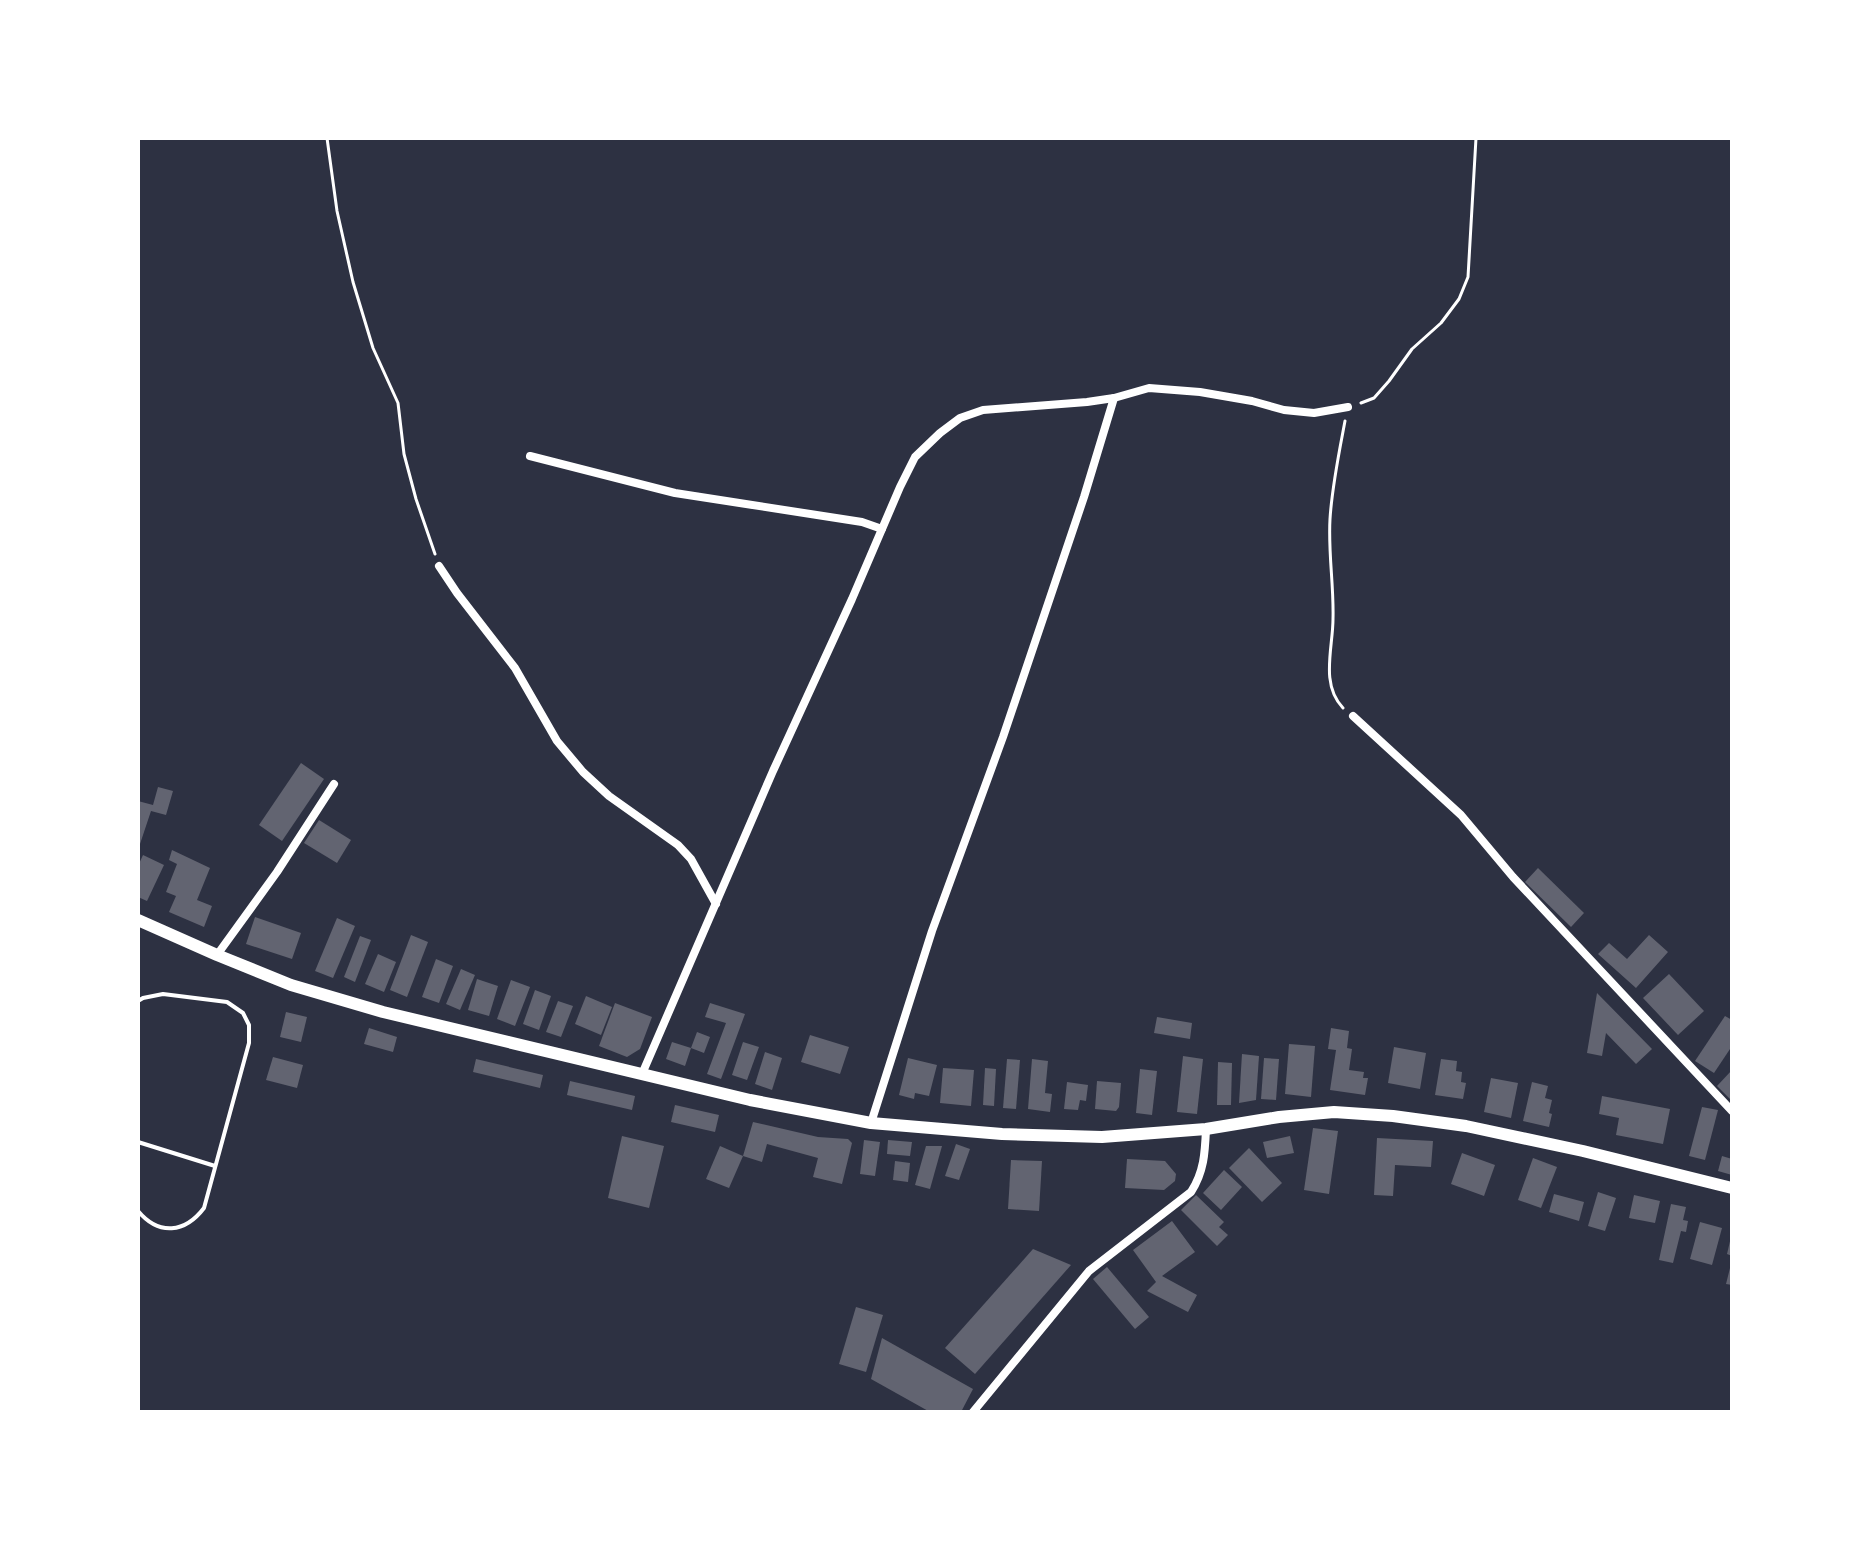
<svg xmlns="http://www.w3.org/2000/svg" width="1870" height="1550" font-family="'IBM Plex Sans',sans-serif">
<rect width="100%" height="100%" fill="#2d3142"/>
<g fill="#626471">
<path d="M 301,763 L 324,779 L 282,841 L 259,825 Z"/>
<path d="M 158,787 L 173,791 L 166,815 L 151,811 L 138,850 L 138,801 L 153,805 Z"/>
<path d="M 319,820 L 351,840 L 337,863 L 304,843 Z"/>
<path d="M 172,850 L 210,868 L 197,900 L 212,906 L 204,927 L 169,912 L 176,896 L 166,892 L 177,864 L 169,860 Z"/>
<path d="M 143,855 L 164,865 L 147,901 L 138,897 L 138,866 Z"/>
<path d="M 1538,868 L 1584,913 L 1571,927 L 1525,882 Z"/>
<path d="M 255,917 L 301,933 L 292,959 L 246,944 Z"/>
<path d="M 337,918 L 355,926 L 333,978 L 315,971 Z"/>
<path d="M 411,935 L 428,942 L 407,997 L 390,990 Z"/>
<path d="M 1649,935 L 1668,952 L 1636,988 L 1598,954 L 1609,943 L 1627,959 Z"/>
<path d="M 360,936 L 371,940 L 355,982 L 344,977 Z"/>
<path d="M 378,954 L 396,962 L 384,992 L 365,984 Z"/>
<path d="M 436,959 L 453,966 L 439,1003 L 422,997 Z"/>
<path d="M 461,969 L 475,975 L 460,1010 L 446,1004 Z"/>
<path d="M 1669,974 L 1704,1011 L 1678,1035 L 1643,998 Z"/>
<path d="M 477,979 L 498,986 L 489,1016 L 468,1010 Z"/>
<path d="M 511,980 L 530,987 L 515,1026 L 497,1019 Z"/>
<path d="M 535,990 L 551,996 L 539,1030 L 523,1024 Z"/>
<path d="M 1597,993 L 1652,1049 L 1636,1064 L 1606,1033 L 1602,1056 L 1587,1053 Z"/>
<path d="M 586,996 L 612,1007 L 601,1035 L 575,1024 Z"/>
<path d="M 558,1001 L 573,1006 L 561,1037 L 546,1032 Z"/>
<path d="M 615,1003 L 652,1017 L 640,1049 L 627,1057 L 599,1046 Z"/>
<path d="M 710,1003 L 745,1014 L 721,1079 L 707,1074 L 726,1023 L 705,1017 Z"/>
<path d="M 286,1012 L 307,1017 L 301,1042 L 280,1037 Z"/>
<path d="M 1725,1016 L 1732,1020 L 1732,1046 L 1714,1073 L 1695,1061 Z"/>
<path d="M 1157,1017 L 1192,1023 L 1190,1039 L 1154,1033 Z"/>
<path d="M 369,1028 L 397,1037 L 393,1052 L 364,1044 Z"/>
<path d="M 1331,1028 L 1349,1031 L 1347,1048 L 1352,1049 L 1349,1070 L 1364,1072 L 1363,1078 L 1368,1078 L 1365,1095 L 1330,1090 L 1336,1050 L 1328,1049 Z"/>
<path d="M 697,1032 L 710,1037 L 704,1053 L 691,1048 L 685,1066 L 666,1059 L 672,1042 L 691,1048 Z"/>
<path d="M 810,1035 L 849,1047 L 840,1074 L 801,1062 Z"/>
<path d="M 743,1042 L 759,1047 L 747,1080 L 732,1075 Z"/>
<path d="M 1289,1044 L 1315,1046 L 1311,1097 L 1285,1094 Z"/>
<path d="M 1394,1047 L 1426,1053 L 1420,1089 L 1388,1083 Z"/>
<path d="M 765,1052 L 782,1058 L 772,1090 L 755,1084 Z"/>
<path d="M 1242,1054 L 1259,1056 L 1256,1100 L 1239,1103 Z"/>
<path d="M 1183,1056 L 1203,1059 L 1197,1114 L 1177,1112 Z"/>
<path d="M 273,1057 L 303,1065 L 297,1088 L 266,1080 Z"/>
<path d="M 908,1058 L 937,1065 L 929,1096 L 915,1093 L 914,1099 L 899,1095 Z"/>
<path d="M 1264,1058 L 1279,1059 L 1276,1100 L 1261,1099 Z"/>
<path d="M 476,1059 L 543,1075 L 540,1088 L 473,1072 Z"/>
<path d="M 1007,1059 L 1020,1060 L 1016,1109 L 1003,1108 Z"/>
<path d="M 1032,1059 L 1048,1061 L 1045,1093 L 1052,1094 L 1050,1112 L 1028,1109 Z"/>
<path d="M 1441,1059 L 1457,1061 L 1456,1071 L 1462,1072 L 1461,1082 L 1466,1083 L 1463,1099 L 1435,1095 Z"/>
<path d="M 1218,1062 L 1232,1063 L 1231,1105 L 1217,1105 Z"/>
<path d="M 943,1068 L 974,1070 L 971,1106 L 940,1103 Z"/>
<path d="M 985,1068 L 996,1069 L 994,1106 L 983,1105 Z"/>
<path d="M 1140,1069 L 1157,1071 L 1152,1115 L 1136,1113 Z"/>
<path d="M 1732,1070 L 1732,1101 L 1717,1086 Z"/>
<path d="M 1491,1078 L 1518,1083 L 1511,1118 L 1484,1112 Z"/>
<path d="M 570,1081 L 635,1096 L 632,1110 L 567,1095 Z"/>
<path d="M 1097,1081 L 1121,1083 L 1119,1107 L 1116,1111 L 1095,1109 Z"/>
<path d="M 1067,1082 L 1088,1085 L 1086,1101 L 1080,1100 L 1078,1110 L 1064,1109 Z"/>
<path d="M 1532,1082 L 1548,1086 L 1545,1098 L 1552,1100 L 1549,1113 L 1552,1114 L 1549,1127 L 1523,1121 Z"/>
<path d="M 1602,1096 L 1670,1109 L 1663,1144 L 1616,1135 L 1619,1118 L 1599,1114 Z"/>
<path d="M 675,1105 L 719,1115 L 715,1132 L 671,1122 Z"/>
<path d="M 1702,1107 L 1718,1110 L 1705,1160 L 1689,1156 Z"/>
<path d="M 753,1122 L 818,1137 L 848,1139 L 852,1143 L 842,1184 L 813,1177 L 818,1158 L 767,1144 L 762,1162 L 743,1156 Z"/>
<path d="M 1313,1128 L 1338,1131 L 1329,1194 L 1304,1190 Z"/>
<path d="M 622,1136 L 664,1146 L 649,1208 L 608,1198 Z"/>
<path d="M 1290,1136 L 1294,1153 L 1267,1158 L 1263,1142 Z"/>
<path d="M 1377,1138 L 1433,1141 L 1431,1167 L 1395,1165 L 1393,1196 L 1374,1195 Z"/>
<path d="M 864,1140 L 880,1142 L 875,1176 L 860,1174 Z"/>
<path d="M 888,1140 L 912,1142 L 910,1156 L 887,1154 Z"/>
<path d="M 956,1144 L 970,1149 L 959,1180 L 945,1176 Z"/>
<path d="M 720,1146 L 743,1156 L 729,1188 L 706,1179 Z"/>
<path d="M 926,1146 L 942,1146 L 930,1189 L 915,1185 Z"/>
<path d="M 1249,1148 L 1282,1183 L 1262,1202 L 1229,1168 Z"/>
<path d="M 1462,1153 L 1495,1165 L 1484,1196 L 1451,1184 Z"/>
<path d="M 1722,1156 L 1732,1159 L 1732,1175 L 1718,1171 Z"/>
<path d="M 1533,1158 L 1557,1167 L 1541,1208 L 1518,1200 Z"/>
<path d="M 1127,1159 L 1165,1161 L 1176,1174 L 1175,1181 L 1164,1190 L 1125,1188 Z"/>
<path d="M 1011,1160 L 1042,1161 L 1039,1211 L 1008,1209 Z"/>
<path d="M 895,1161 L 910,1163 L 908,1182 L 893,1180 Z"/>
<path d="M 1224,1170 L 1242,1187 L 1221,1210 L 1203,1193 Z"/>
<path d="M 1598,1192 L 1616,1198 L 1605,1231 L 1588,1226 Z"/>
<path d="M 1554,1194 L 1584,1202 L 1579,1221 L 1549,1212 Z"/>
<path d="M 1196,1195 L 1224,1222 L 1219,1227 L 1228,1235 L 1217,1246 L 1181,1210 Z"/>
<path d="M 1634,1195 L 1660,1201 L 1655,1223 L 1629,1218 Z"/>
<path d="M 1671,1204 L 1686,1207 L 1683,1220 L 1688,1221 L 1686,1232 L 1681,1231 L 1673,1263 L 1659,1260 Z"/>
<path d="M 1172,1221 L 1195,1252 L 1162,1276 L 1197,1295 L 1188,1312 L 1147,1291 L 1156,1282 L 1133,1250 Z"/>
<path d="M 1700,1222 L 1722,1228 L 1712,1265 L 1690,1259 Z"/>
<path d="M 1731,1237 L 1732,1237 L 1732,1256 L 1727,1254 Z"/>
<path d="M 1033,1249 L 1071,1265 L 975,1374 L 945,1348 Z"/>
<path d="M 1731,1264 L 1732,1264 L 1732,1285 L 1726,1284 Z"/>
<path d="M 1107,1267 L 1149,1317 L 1135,1329 L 1093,1279 Z"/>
<path d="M 856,1307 L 883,1315 L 866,1372 L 839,1364 Z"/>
<path d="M 882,1338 L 973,1389 L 961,1412 L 930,1412 L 871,1379 Z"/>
</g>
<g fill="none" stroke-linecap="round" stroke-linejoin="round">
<g stroke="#fff" stroke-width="3">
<path d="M 327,138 L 337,211 L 353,282 L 373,348 L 398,403 L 404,454 L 416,499 L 435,554"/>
<path d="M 1361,403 L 1374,398 L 1389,381 L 1412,349 L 1441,323 L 1459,299 L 1468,277 L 1476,138"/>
<path d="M 1343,708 C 1320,684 1333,648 1333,619 C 1334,585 1328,553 1330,519 C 1332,486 1339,453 1345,421"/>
</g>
<g stroke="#fff" stroke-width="4">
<path d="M 138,1001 L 143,998 L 163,994 L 227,1002 L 243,1013 L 249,1025 L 249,1043 L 204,1208 C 185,1233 159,1236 138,1211"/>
<path d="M 138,1142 L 215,1166"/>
</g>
<g stroke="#fff" stroke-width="8">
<path d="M 530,456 L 675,493 L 862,522 L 882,529"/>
<path d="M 439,566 L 457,593 L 515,668 L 557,741 L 583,772 L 609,796 L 678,845 L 691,859 L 716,904"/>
<path d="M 1353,716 L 1461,815 L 1513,877 L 1732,1111"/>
<path d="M 217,955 L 277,872 L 334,784"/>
<path d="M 642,1074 L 773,771 L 852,599 L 900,487 L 915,457 L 940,433 L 960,418 L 983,410 L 1087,402 L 1114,398 L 1149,388 L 1200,392 L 1252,401 L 1284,410 L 1314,413 L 1348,407"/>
<path d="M 871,1123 L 932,931 L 1003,737 L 1084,497 L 1114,398"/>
<path d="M 973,1412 L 1089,1271 L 1191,1192 C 1204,1172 1205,1153 1206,1129"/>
</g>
<path stroke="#fff" stroke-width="12" d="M 138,920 L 217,955 L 291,985 L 383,1012 L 750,1100 L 871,1123 L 1002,1134 L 1102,1137 L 1206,1129 L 1279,1117 L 1334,1112 L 1393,1116 L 1466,1126 L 1583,1151 L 1732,1188"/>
</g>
<rect width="1870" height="1550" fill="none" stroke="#ffffff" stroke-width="280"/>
</svg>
